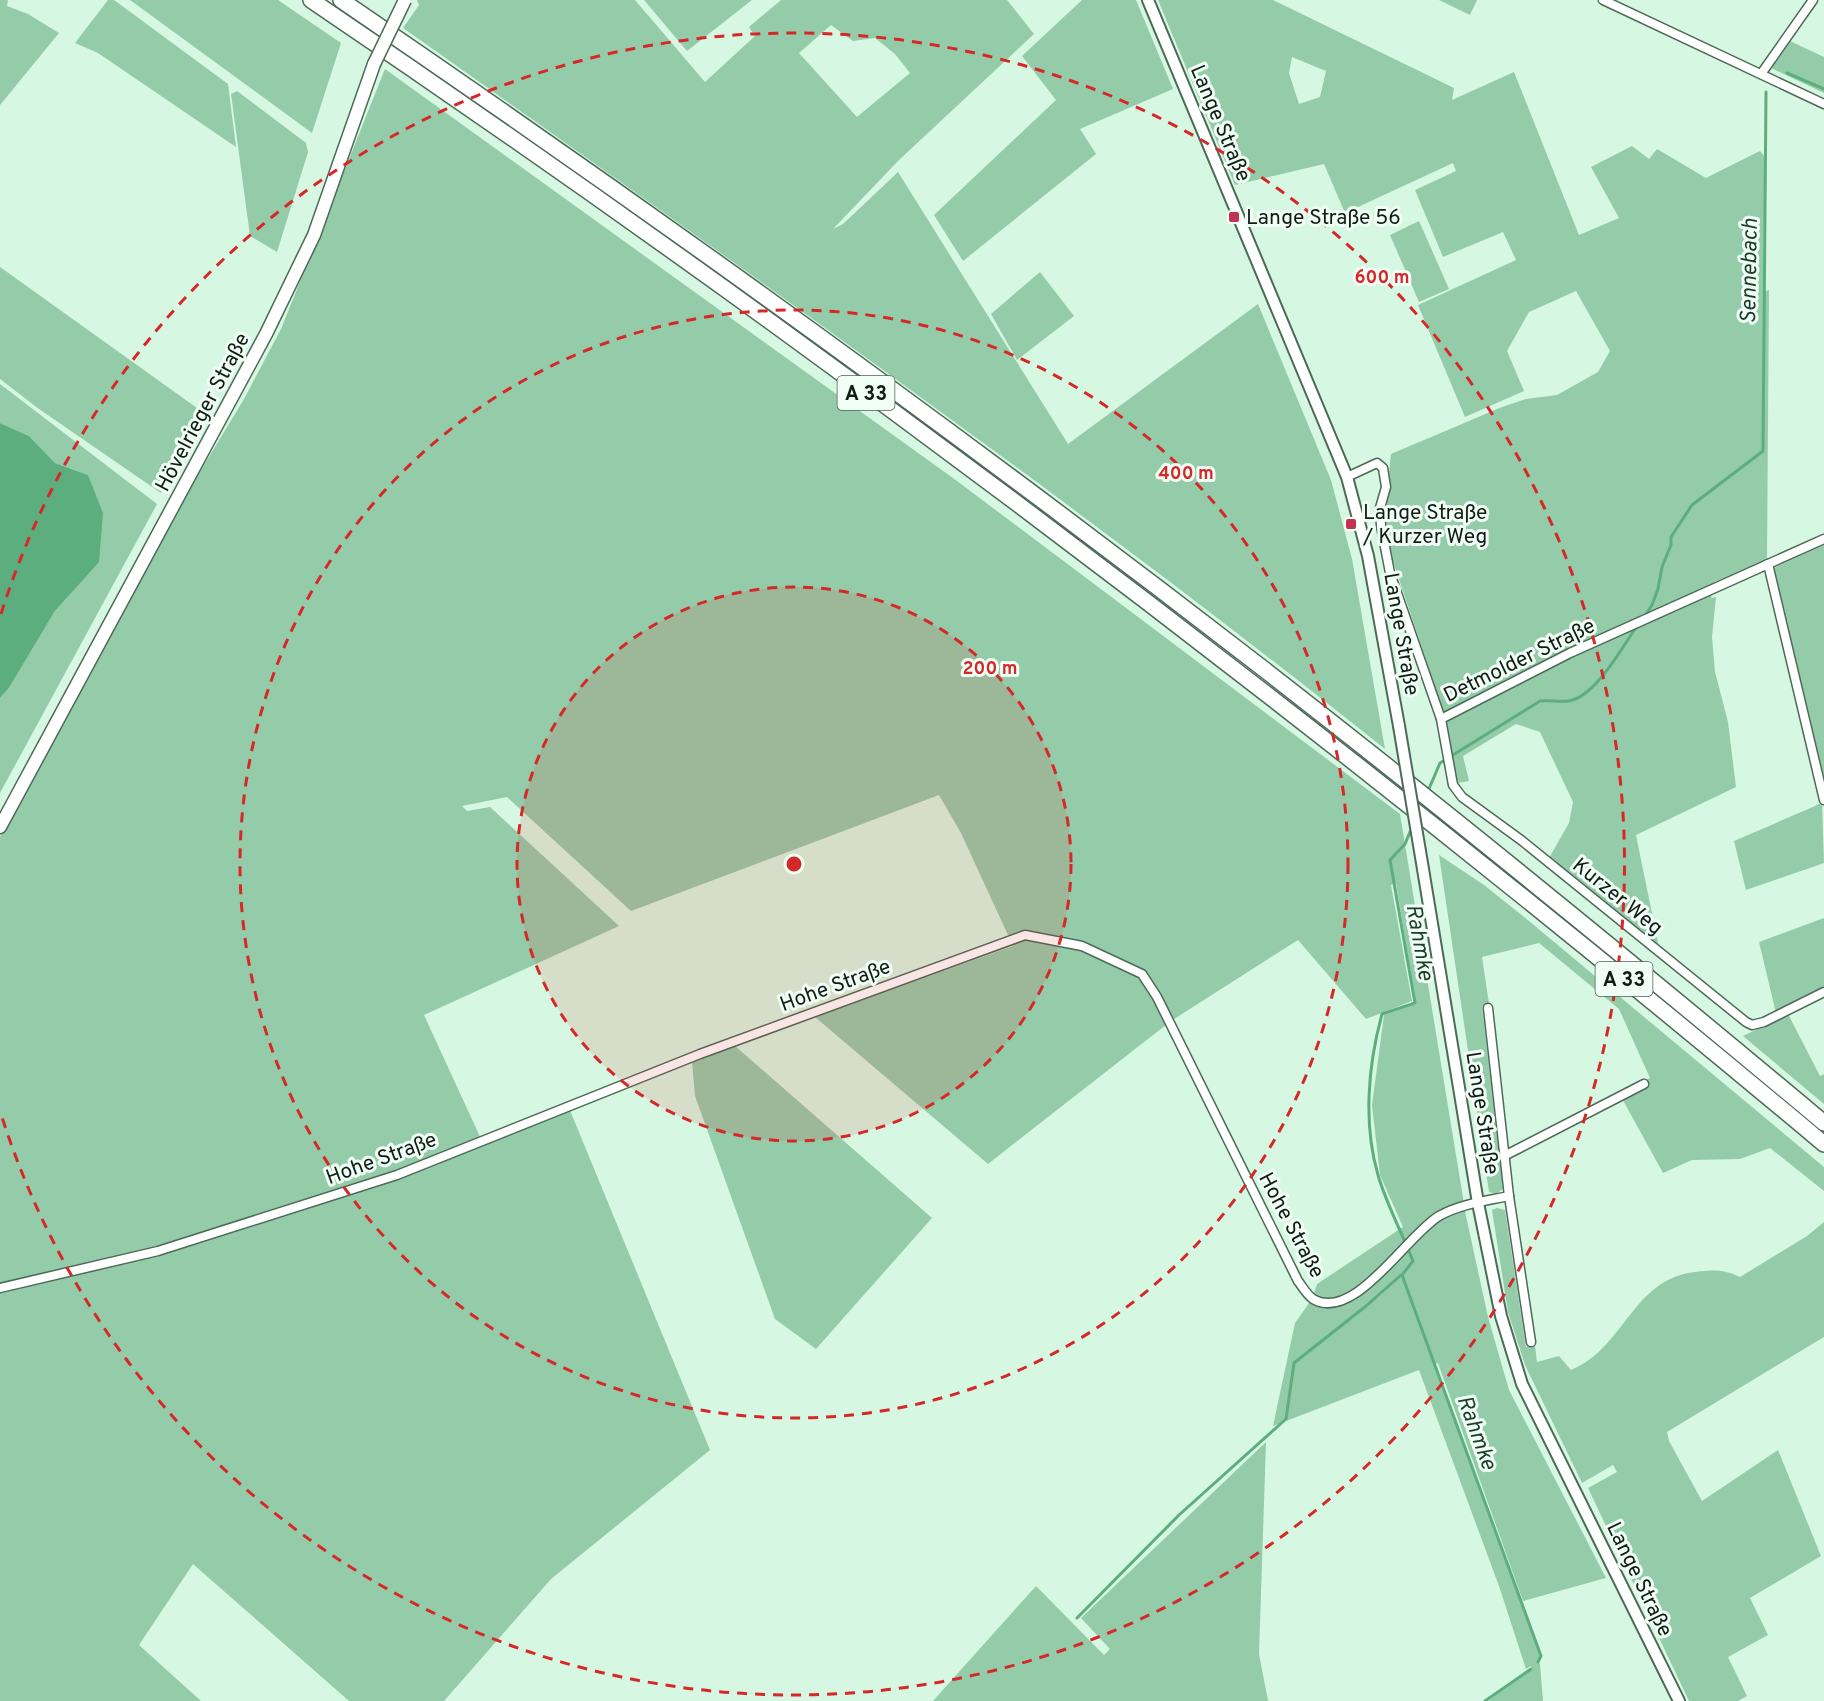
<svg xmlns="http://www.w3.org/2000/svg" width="1824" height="1701" font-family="Overpass,sans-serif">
<rect width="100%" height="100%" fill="#d6f7e1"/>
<g fill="#94cca9" fill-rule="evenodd">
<path d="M 0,0 L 8,0 L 7,6 L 28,14 L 59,33 L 0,105 Z"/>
<path d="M 108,0 L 114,0 L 228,84 L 236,147 L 98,53 L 75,43 Z"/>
<path d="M 130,0 L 278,0 L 341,43 L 312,133 Z"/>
<path d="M 417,0 L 635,0 L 705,82 L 755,36 L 749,27 L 781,0 L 1007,0 L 1034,34 L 899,160 L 833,229 L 843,224 L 898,172 L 1068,444 L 1258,304 L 1331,480 L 1352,559 L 1385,749 C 1068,496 735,263 403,28 L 419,5 ZM 831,25 L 853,41 L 875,38 L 895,54 L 910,73 L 857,117 L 799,53 Z"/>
<path d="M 644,0 L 752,0 L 687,51 Z"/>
<path d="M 1082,0 L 1136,0 L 1173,89 L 1080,129 L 1096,154 L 963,261 L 934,215 L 1056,100 L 1022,56 Z"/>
<path d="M 1158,0 L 1273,0 L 1454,88 L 1452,100 L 1514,72 L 1579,235 L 1619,218 L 1591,167 L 1632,146 L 1649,159 L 1657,149 L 1706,178 L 1760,151 L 1765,157 L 1763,292 L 1769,290 L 1767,560 L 1714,582 L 1711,598 L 1716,597 L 1712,637 L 1715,672 L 1728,722 L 1736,787 L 1636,835 L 1659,948 L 1549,858 L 1569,823 L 1573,802 L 1540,732 L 1516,724 L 1463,756 L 1469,781 L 1458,783 L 1440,702 L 1383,531 L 1391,454 L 1502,407 L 1526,399 L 1557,395 L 1598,372 L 1610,351 L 1576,291 L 1529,312 L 1507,351 L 1524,391 L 1465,417 L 1418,305 L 1516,260 L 1503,232 L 1443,257 L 1415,190 L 1456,171 L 1453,163 L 1345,213 L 1324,164 L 1235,185 ZM 1292,57 L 1326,71 L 1320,97 L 1299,104 L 1289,73 Z"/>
<path d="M 1439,0 L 1477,0 L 1470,15 Z"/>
<path d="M 1790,41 L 1824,57 L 1824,93 L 1771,68 Z"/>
<path d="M 385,69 L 957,481 L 1400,814 L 1466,1216 L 1488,1317 L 1509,1390 L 1606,1578 L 1523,1601 L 1438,1363 L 1435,1364 L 1540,1656 L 1537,1661 L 1540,1664 L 1543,1701 L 1488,1701 L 1532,1669 L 1531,1666 L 1526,1669 L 1499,1586 L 1419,1370 L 1273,1426 L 1295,1323 L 1312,1299 L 1317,1284 L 1403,1227 L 1380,1175 L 1372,1105 L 1384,1015 L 1416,1004 L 1396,883 L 1391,885 L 1412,1001 L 1366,1019 L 1298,940 L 1171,1021 L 988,1164 L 815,1017 L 1013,946 L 961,833 L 939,795 L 631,911 L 507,797 L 462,806 L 467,811 L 490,807 L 619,926 L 424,1015 L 482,1141 L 569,1108 L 710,1450 L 551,1579 L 444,1701 L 349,1701 L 193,1564 L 139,1645 L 201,1701 L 0,1701 L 0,837 L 178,508 L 244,399 L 281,329 Z"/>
<path d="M 237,91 L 306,143 L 308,152 L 277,252 L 250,236 L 231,94 Z"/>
<path d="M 1419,221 L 1449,289 L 1419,302 L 1390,235 Z"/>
<path d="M 0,267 L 204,413 L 161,493 L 39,409 L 0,379 Z"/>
<path d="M 1040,272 L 1074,316 L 1017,360 L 991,314 Z"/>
<path d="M 0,384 L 157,504 L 0,793 L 0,698 L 9,688 L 55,611 L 98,562 L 88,475 L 55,463 L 29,436 L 0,423 Z"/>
<path d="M 1824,545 L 1824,777 L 1774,568 Z"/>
<path d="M 1822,803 L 1824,863 L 1746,890 L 1734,841 Z"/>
<path d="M 1439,855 L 1484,885 L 1529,921 L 1824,1167 L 1824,1191 L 1770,1148 L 1740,1159 L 1692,1160 L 1663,1173 L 1619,1093 L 1650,1078 L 1619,1009 L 1539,943 L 1482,957 L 1489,1004 L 1482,1006 L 1503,1189 L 1496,1194 L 1489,1192 Z"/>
<path d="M 1824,918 L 1824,988 L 1776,1013 L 1759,942 Z"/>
<path d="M 1788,1014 L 1820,1076 L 1824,1074 L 1824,1104 L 1743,1036 Z"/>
<path d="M 735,1046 L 932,1218 L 816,1349 L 775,1319 L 695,1096 L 692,1062 Z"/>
<path d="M 1497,1208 L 1505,1210 L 1526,1347 L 1535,1346 L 1537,1362 L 1559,1356 L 1571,1370 C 1625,1348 1632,1279 1695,1272 C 1715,1270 1722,1269 1740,1277 L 1807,1236 L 1824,1222 L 1824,1337 L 1667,1432 L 1669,1441 L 1702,1501 L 1778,1450 L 1821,1556 L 1750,1598 L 1768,1635 L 1728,1657 L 1747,1696 L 1738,1701 L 1689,1701 L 1588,1488 L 1617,1472 L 1613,1465 L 1582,1483 L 1525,1365 L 1508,1312 L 1492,1210 Z"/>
<path d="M 1266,1442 L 1259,1654 L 1268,1701 L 933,1701 L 1036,1586 L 1104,1655 L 1110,1649 L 1081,1618 Z"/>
</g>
<path fill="#5cae7f" d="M 0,423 L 29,436 L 55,463 L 88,475 L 103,513 L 99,562 L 55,611 L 9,688 L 0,698 Z"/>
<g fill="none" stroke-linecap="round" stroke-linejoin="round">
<g stroke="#5cae7f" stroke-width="3">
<path d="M 1787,73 L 1824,89"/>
<path d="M 1645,616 L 1652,605 L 1658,589 L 1662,567 L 1671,545 L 1671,537 L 1692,505 L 1763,451 L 1766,92"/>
<path d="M 1428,791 L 1440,763 L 1540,701 C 1550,700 1558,702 1568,701 C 1594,699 1623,646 1637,626"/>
<path d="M 1412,827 L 1405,844 L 1390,860 L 1415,1003 L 1382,1014 C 1368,1065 1363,1124 1378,1175 C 1386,1203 1402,1233 1413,1261 L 1402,1275 L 1541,1656 L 1538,1662"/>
<path d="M 1077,1618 L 1179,1515 L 1286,1419 L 1294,1363 L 1366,1306 L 1401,1275"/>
<path d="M 1485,1701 L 1531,1669"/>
</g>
<defs>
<g id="minor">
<path d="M 1603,0 L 1824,104"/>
<path d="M 1761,74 L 1813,0"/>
<path d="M 1347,477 L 1377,463 L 1383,468 L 1386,487 L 1380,508 L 1381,526 L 1390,573 L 1441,719 L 1570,653 L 1824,539"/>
<path d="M 1768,564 L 1824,800"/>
<path d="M 1441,719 L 1453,785 L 1462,797 L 1521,840 L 1746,1022 L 1752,1025 L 1764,1022 L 1824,992"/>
<path d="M 1506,1155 L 1644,1084"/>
<path d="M 1509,1196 L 1531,1342"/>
<path d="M 0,1288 L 158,1251 L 397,1175 L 700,1054 L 1025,935 L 1082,946 L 1142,974 L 1157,997 L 1298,1281 C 1302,1286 1307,1295 1313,1299 C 1354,1323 1406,1236 1439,1216 C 1460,1204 1486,1201 1509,1196 L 1488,1008"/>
</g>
<g id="tertiary">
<path d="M 1148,0 L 1347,477 L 1368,556 L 1399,726"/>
<path d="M 1423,869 L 1478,1203 L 1501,1316 L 1522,1384 L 1679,1701"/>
</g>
<path id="secondary" d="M 0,827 L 266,334 L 314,235 L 374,64"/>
<g id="motorway">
<path d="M 311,0 C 835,354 1339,738 1824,1144"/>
<path d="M 341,0 C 655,214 964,437 1265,670 C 1454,817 1640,969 1824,1123"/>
</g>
</defs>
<use href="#minor" stroke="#4d6a58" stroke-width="11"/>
<use href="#tertiary" stroke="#4d6a58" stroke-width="14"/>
<use href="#secondary" stroke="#4d6a58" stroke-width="15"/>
<use href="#motorway" stroke="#4d6a58" stroke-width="18"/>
<use href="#minor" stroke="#fff" stroke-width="8"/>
<use href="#tertiary" stroke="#fff" stroke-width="10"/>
<use href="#secondary" stroke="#fff" stroke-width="12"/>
<use href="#motorway" stroke="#fff" stroke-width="15"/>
<defs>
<path id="tertiary-bridge" d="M 1399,726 L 1423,869"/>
<path id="secondary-bridge" d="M 374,64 L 405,0"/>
</defs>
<use href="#tertiary-bridge" stroke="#4d6a58" stroke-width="14" stroke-linecap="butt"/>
<use href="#secondary-bridge" stroke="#4d6a58" stroke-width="15" stroke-linecap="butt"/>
<use href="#tertiary-bridge" stroke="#fff" stroke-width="10"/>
<use href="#secondary-bridge" stroke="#fff" stroke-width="12"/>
</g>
<circle cx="794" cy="864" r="277" fill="#d62828" fill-opacity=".12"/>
<g fill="none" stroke="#d62828" stroke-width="3" stroke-dasharray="10 8">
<circle cx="794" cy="864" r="277"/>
<circle cx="794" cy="864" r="554"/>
<path d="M1 614A831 831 0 1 1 1 1114"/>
</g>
<g fill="#c23254" stroke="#f1fef6" stroke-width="2">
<rect x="1228" y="211" width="12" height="12" rx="3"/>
<rect x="1345" y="518" width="12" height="12" rx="3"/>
</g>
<g text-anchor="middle" stroke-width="6" stroke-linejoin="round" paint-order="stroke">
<g fill="#f1fef6" stroke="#546058" stroke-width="1.5">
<rect x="837.5" y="376" width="57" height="34" rx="4.5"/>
<rect x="1595.5" y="962" width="57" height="34" rx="4.5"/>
</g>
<g font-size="20" font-weight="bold" fill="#101c15">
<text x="866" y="400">A 33</text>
<text x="1624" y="986">A 33</text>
</g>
<g font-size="21" fill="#101c15" stroke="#f1fef6">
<text transform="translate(1221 123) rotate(67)" y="7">Lange Straße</text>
<text transform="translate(202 412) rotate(-62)" y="7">Hövelrieger Straße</text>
<text transform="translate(1402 634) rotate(80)" y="7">Lange Straße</text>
<text transform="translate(1519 660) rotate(-26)" y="7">Detmolder Straße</text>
<text transform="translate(1618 896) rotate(39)" y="7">Kurzer Weg</text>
<text transform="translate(835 985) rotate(-20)" y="7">Hohe Straße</text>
<text transform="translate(1483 1113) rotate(81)" y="7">Lange Straße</text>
<text transform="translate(381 1158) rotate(-20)" y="7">Hohe Straße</text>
<text transform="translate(1292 1225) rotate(62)" y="7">Hohe Straße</text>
<text transform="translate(1640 1579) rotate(64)" y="7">Lange Straße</text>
</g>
<g font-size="21" fill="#101c15" stroke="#f1fef6" text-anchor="start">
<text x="1246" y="224">Lange Straße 56</text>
<text x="1363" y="519">Lange Straße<tspan x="1363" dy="24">/ Kurzer Weg</tspan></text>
</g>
<g font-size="22" font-style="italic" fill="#1a3e2a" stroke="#f1fef6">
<text transform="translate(1748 271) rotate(-89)" y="8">Sennebach</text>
<text transform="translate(1421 942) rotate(80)" y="8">Rahmke</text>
<text transform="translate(1478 1432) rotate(70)" y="8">Rahmke</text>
</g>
</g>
<circle cx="794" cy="864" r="9" fill="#d62828" stroke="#f1fef6" stroke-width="3"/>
<g font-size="18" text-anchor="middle" font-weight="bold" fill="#d62828" stroke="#f1fef6" stroke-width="6" stroke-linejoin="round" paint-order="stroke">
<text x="1382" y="283">600 m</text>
<text x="1186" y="479">400 m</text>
<text x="990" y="674">200 m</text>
</g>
</svg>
